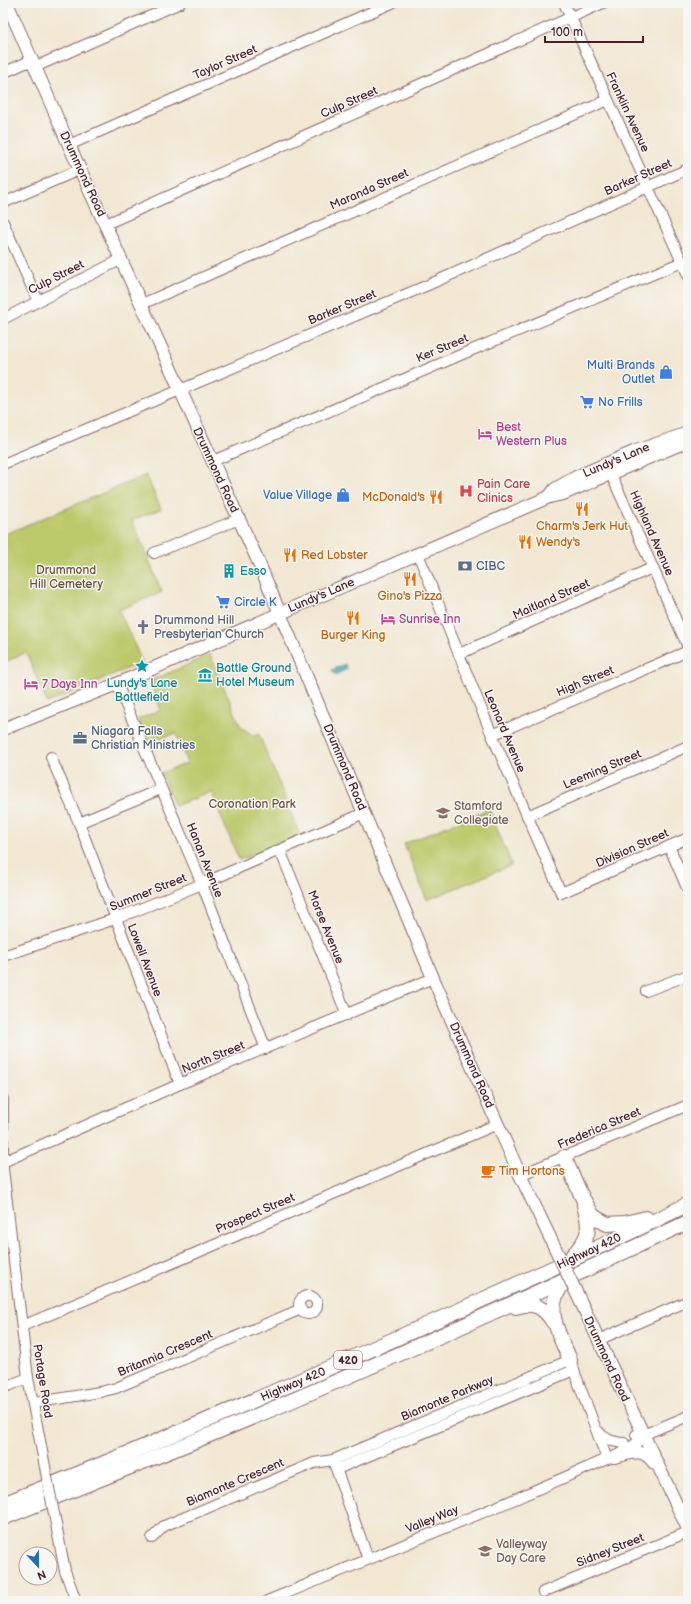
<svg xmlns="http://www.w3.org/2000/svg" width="691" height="1604" font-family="'Balsamiq Sans',sans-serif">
<rect width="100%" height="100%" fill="#f6f6f2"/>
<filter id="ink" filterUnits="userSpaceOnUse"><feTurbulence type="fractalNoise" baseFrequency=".025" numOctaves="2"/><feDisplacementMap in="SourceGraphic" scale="8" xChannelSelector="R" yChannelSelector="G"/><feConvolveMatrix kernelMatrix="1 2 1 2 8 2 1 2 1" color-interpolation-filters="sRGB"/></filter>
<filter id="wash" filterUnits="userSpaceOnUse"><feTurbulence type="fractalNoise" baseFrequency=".012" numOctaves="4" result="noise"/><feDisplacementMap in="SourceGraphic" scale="16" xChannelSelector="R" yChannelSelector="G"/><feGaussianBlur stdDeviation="0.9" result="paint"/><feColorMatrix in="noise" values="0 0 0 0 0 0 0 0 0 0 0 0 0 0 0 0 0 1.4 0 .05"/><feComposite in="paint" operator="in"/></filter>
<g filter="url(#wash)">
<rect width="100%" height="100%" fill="#f2e7d2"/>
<g fill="#bcc96a" stroke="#83744a">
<path d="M 146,475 L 161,509 L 132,520 L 162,592 L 119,610 L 142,662 L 47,703 L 26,652 L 3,663 L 3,535 Z"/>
<path d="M 210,655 L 241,727 L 254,736 L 259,734 L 300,835 L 239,860 L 211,792 L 175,806 L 161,773 L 187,763 L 176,733 L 148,744 L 138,719 L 161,710 L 150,681 Z"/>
<path d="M 489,809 L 512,865 L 427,900 L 404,844 Z"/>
</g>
<path fill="#47b5c3" stroke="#486a77" d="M 345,664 L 347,669 L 335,675 L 332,670 Z"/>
</g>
<g filter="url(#ink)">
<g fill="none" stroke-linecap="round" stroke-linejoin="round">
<defs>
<g id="minor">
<path d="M 564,3 L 688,275"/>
<path d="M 35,67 L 180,3"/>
<path d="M 3,73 L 32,60"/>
<path d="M 69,145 L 392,3"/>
<path d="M 3,203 L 81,169"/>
<path d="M 3,222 L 38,301"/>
<path d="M 106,224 L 603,3"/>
<path d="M 142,304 L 608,100"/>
<path d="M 3,319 L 122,259"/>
<path d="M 213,461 L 465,353 L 682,262"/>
<path d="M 3,464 L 180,390 L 428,285 L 688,169"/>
<path d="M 611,474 L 688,647"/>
<path d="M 154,553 L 239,519"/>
<path d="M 418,554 L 492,735 L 561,893 L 688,838"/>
<path d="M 459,654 L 652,568"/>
<path d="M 117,684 L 202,884 L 266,1049"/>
<path d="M 492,735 L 688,651"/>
<path d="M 51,757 L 79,823 L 180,1084"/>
<path d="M 527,816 L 688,746"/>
<path d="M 79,823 L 161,789"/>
<path d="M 669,846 L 688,890"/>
<path d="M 280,850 L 347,1015"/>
<path d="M 3,956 L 115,919 L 202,884 L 364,813"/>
<path d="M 646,991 L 688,975"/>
<path d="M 3,1099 L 3,1169 L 28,1378 L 45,1467"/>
<path d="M 3,1162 L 180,1084 L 433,978"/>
<path d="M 520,1175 L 688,1105"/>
<circle cx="308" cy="1305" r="9"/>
<path d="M 22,1326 C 182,1261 339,1190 498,1124"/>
<path d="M 598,1340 L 688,1301"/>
<path d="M 3,1388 L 28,1378"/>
<path d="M 33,1403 L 100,1392 L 116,1388 L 301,1309"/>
<path d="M 598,1431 C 605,1440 613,1442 624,1443"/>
<path d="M 636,1435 L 643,1435 L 688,1416"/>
<path d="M 334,1463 L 368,1559"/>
<path d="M 337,1469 L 574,1370"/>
<path d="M 55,1519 L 65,1571 L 76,1601"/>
<path d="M 152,1538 L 164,1526 L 314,1463 L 333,1460 L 570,1360 L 607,1459"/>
<path d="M 543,1592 L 688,1532"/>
<path d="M 267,1601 L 508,1502 L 607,1459 C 617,1457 638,1445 643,1435"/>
</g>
<g id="major">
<path d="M 7,3 L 69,145 L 258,561 L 433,978 L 520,1175 L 555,1248"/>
<path d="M 549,497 L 555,489 L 576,477 L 636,451 L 688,433"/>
<path d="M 3,729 L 117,684 L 549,497 L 563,494 L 688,441"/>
<path d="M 578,1296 L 688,1529"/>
<path d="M 615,1457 C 632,1453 642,1447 654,1463"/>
</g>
<g id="highway">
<path d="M 564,1157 L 582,1197 L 593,1216 L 607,1224 L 625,1223 L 646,1218"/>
<path d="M 572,1256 C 590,1237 591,1230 584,1205"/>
<path d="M 565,1281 C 542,1308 558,1331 570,1360"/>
<path d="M 516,1307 C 533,1301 544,1307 553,1322"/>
<path d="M 3,1504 C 161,1441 318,1374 473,1304 C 545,1271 618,1240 688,1204"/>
<path d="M 3,1518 C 99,1479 196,1442 291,1401 C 425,1344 557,1284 688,1222"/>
</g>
</defs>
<use href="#minor" stroke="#856565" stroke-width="12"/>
<use href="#major" stroke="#856565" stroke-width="14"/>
<use href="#highway" stroke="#856565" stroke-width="16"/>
<use href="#minor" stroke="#fff" stroke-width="10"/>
<use href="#major" stroke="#fff" stroke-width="12"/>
<use href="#highway" stroke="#fff" stroke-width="14"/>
<defs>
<path id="minor-bridge" d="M 45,1467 L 55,1519"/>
<path id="major-bridge" d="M 555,1248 L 578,1296"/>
</defs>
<use href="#minor-bridge" stroke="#856565" stroke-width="12" stroke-linecap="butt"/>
<use href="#major-bridge" stroke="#856565" stroke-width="14" stroke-linecap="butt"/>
<use href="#minor-bridge" stroke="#fff" stroke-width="10"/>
<use href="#major-bridge" stroke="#fff" stroke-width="12"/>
</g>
</g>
<defs>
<symbol id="shop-bare" viewBox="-9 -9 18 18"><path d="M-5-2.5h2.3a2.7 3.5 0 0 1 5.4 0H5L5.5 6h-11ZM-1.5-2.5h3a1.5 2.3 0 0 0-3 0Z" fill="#3f7fe0" stroke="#f6f6f2" stroke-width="2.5" paint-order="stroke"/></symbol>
<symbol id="supermarket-bare" viewBox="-9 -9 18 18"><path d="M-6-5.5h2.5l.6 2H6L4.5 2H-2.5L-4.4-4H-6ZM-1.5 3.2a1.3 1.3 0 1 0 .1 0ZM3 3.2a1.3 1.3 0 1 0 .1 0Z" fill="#3f7fe0" stroke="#f6f6f2" stroke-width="2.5" paint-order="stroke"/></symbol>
<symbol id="hotel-bare" viewBox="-9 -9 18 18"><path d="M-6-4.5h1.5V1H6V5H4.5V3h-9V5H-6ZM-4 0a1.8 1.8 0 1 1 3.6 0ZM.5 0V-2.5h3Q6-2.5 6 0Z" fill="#d1479c" stroke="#f6f6f2" stroke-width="2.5" paint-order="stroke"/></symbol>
<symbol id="hospital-bare" viewBox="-9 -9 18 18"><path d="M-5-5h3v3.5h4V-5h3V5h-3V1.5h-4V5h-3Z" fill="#e0444e" stroke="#f6f6f2" stroke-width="2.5" paint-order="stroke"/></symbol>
<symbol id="restaurant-bare" viewBox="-9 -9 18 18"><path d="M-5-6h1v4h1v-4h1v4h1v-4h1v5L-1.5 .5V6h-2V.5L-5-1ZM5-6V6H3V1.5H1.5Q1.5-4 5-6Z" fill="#e8710a" stroke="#f6f6f2" stroke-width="2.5" paint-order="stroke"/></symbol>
<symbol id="bank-bare" viewBox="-9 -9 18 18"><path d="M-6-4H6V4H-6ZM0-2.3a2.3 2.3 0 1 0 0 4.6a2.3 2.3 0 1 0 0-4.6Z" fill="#5c6f8a" stroke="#f6f6f2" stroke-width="2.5" paint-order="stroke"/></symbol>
<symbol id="building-bare" viewBox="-9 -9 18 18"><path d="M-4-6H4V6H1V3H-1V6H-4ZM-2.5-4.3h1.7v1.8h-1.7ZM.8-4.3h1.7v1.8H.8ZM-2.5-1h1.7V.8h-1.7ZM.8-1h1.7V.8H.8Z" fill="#0f9aa8" stroke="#f6f6f2" stroke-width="2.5" paint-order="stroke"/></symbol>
<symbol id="church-bare" viewBox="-9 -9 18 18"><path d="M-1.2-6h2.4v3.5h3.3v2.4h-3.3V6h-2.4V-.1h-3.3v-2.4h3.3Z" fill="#6b7280" stroke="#f6f6f2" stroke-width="2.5" paint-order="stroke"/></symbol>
<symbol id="sight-bare" viewBox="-9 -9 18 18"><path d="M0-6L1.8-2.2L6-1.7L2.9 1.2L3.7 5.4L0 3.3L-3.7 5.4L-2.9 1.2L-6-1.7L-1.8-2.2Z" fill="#0f9aa8" stroke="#f6f6f2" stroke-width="2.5" paint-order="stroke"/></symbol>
<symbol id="museum-bare" viewBox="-9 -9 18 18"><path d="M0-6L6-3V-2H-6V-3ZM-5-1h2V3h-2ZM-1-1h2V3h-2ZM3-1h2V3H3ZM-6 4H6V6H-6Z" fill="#0f9aa8" stroke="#f6f6f2" stroke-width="2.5" paint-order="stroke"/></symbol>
<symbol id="office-bare" viewBox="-9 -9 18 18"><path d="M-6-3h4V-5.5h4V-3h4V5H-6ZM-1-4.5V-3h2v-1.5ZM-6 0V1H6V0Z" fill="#5c6f8a" stroke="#f6f6f2" stroke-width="2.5" paint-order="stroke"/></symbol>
<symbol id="school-bare" viewBox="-9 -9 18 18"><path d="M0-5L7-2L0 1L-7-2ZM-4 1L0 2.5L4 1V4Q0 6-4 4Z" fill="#8d6e63" stroke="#f6f6f2" stroke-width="2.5" paint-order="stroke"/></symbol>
<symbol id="cafe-bare" viewBox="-9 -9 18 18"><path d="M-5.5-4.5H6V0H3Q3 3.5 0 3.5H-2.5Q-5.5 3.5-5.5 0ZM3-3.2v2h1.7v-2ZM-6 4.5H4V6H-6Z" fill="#e8710a" stroke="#f6f6f2" stroke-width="2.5" paint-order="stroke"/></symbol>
</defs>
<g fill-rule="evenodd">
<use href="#shop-bare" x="656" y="362" width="20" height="20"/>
<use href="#supermarket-bare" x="577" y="392" width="20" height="20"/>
<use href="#hotel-bare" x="475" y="424" width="20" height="20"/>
<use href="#hospital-bare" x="456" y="481" width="20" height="20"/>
<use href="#shop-bare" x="333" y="485" width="20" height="20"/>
<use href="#restaurant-bare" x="426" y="487" width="20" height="20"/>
<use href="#restaurant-bare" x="572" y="499" width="20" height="20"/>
<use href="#restaurant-bare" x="515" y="532" width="20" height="20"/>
<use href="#restaurant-bare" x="280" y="545" width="20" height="20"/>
<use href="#bank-bare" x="455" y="556" width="20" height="20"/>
<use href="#building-bare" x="219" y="561" width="20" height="20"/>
<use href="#restaurant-bare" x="400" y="569" width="20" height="20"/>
<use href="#supermarket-bare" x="213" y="592" width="20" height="20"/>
<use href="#restaurant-bare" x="343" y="608" width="20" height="20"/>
<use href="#hotel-bare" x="378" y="609" width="20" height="20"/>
<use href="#church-bare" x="133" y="617" width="20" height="20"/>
<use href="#sight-bare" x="132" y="656" width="20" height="20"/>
<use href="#museum-bare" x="195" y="665" width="20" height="20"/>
<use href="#hotel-bare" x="21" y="674" width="20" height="20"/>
<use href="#office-bare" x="70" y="728" width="20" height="20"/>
<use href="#school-bare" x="433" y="803" width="20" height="20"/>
<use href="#cafe-bare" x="478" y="1161" width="20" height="20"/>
<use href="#school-bare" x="475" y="1541" width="20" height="20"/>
</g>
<g text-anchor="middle" stroke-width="3" stroke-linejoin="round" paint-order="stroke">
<rect fill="#f6f6f2" stroke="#7e6067" stroke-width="1" x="334" y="1351" width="28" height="18" rx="3"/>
<g font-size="11" font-weight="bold" fill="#4a1f2b">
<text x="348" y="1364">420</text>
</g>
<g font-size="12" fill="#4a1f2b" stroke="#f6f6f2">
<text transform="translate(225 62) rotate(-24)" y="4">Taylor Street</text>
<text transform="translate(349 102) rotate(-24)" y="4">Culp Street</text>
<text transform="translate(628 112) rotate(65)" y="4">Franklin Avenue</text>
<text transform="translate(83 174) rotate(65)" y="4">Drummond Road</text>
<text transform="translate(638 177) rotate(-24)" y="4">Barker Street</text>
<text transform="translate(369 189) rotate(-24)" y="4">Maranda Street</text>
<text transform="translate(56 277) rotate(-27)" y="4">Culp Street</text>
<text transform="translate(342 307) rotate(-23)" y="4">Barker Street</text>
<text transform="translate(442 348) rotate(-23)" y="4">Ker Street</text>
<text transform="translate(616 460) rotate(-23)" y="4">Lundy's Lane</text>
<text transform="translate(216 470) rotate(65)" y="4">Drummond Road</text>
<text transform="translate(652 533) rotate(66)" y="4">Highland Avenue</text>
<text transform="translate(321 595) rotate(-23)" y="4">Lundy's Lane</text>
<text transform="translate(551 599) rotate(-24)" y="4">Maitland Street</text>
<text transform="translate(585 681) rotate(-23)" y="4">High Street</text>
<text transform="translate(505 731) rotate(67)" y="4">Leonard Avenue</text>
<text transform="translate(345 767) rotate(67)" y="4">Drummond Road</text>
<text transform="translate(602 769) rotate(-23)" y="4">Leeming Street</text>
<text transform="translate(632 848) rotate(-24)" y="4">Division Street</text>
<text transform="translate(205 860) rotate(68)" y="4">Hanan Avenue</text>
<text transform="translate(148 892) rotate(-22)" y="4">Summer Street</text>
<text transform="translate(326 927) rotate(68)" y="4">Morse Avenue</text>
<text transform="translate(145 960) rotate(69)" y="4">Lowell Avenue</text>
<text transform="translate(213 1057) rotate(-22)" y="4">North Street</text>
<text transform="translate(472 1065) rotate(66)" y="4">Drummond Road</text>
<text transform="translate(599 1128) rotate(-23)" y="4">Frederica Street</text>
<text transform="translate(255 1213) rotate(-23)" y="4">Prospect Street</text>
<text transform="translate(589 1251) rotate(-25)" y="4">Highway 420</text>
<text transform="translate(165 1353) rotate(-23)" y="4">Britannia Crescent</text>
<text transform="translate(607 1359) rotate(65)" y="4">Drummond Road</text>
<text transform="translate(43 1381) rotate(81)" y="4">Portage Road</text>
<text transform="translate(293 1384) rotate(-23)" y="4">Highway 420</text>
<text transform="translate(447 1398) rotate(-23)" y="4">Biamonte Parkway</text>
<text transform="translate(235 1482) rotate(-23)" y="4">Biamonte Crescent</text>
<text transform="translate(432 1519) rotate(-22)" y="4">Valley Way</text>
<text transform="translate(610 1550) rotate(-22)" y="4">Sidney Street</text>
</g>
<g font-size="12" fill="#366cbe" stroke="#f6f6f2" text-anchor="end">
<text x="655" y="369">Multi Brands<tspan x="655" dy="14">Outlet</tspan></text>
<text x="598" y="406" text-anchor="start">No Frills</text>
<text x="332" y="499">Value Village</text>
<text x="234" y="606" text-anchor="start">Circle K</text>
</g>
<g font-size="12" fill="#b23c85" stroke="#f6f6f2" text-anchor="start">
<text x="496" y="431">Best<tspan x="496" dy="14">Western Plus</tspan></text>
<text x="399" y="623">Sunrise Inn</text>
<text x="42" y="688">7 Days Inn</text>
</g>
<g font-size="12" fill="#be3a42" stroke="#f6f6f2" text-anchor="start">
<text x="477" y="488">Pain Care<tspan x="477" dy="14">Clinics</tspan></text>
</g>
<g font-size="12" fill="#c56008" stroke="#f6f6f2">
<text x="425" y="501" text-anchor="end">McDonald's</text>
<text x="582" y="530">Charm's Jerk Hut</text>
<text x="536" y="546" text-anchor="start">Wendy's</text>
<text x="301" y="559" text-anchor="start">Red Lobster</text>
<text x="410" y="600">Gino's Pizza</text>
<text x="353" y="639">Burger King</text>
<text x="499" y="1175" text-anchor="start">Tim Hortons</text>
</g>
<g font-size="12" fill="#4e5e75" stroke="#f6f6f2" text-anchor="start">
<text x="476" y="570">CIBC</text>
<text x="91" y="735">Niagara Falls<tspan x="91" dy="14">Christian Ministries</tspan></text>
</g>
<g font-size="12" fill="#6c523e" stroke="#f6f6f2">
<text x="66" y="574">Drummond<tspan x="66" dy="14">Hill Cemetery</tspan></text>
<text x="252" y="808">Coronation Park</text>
</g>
<g font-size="12" fill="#0d838f" stroke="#f6f6f2" text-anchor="start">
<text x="240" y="575">Esso</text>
<text x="216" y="672">Battle Ground<tspan x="216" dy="14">Hotel Museum</tspan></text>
<text x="142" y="687" text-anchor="middle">Lundy's Lane<tspan x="142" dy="14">Battlefield</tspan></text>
</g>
<g font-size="12" fill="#5b616d" stroke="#f6f6f2" text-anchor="start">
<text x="154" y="624">Drummond Hill<tspan x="154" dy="14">Presbyterian Church</tspan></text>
</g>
<g font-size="12" fill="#785e54" stroke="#f6f6f2" text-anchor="start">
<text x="454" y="810">Stamford<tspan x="454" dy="14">Collegiate</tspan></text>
<text x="496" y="1548">Valleyway<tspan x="496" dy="14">Day Care</tspan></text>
</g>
</g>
<rect width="691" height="1604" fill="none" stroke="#f6f6f2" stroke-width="16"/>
<g transform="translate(38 1566) rotate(158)"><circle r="19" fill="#f6f6f2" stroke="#b1a0a2"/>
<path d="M0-3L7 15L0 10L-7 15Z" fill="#1f6fb2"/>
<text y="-6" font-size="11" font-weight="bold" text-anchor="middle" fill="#4a1f2b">N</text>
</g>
<path d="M545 36v6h98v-6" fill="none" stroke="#4a1f2b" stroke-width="2"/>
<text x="551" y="36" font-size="12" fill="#4a1f2b" stroke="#f6f6f2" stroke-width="3" paint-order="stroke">100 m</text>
</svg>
